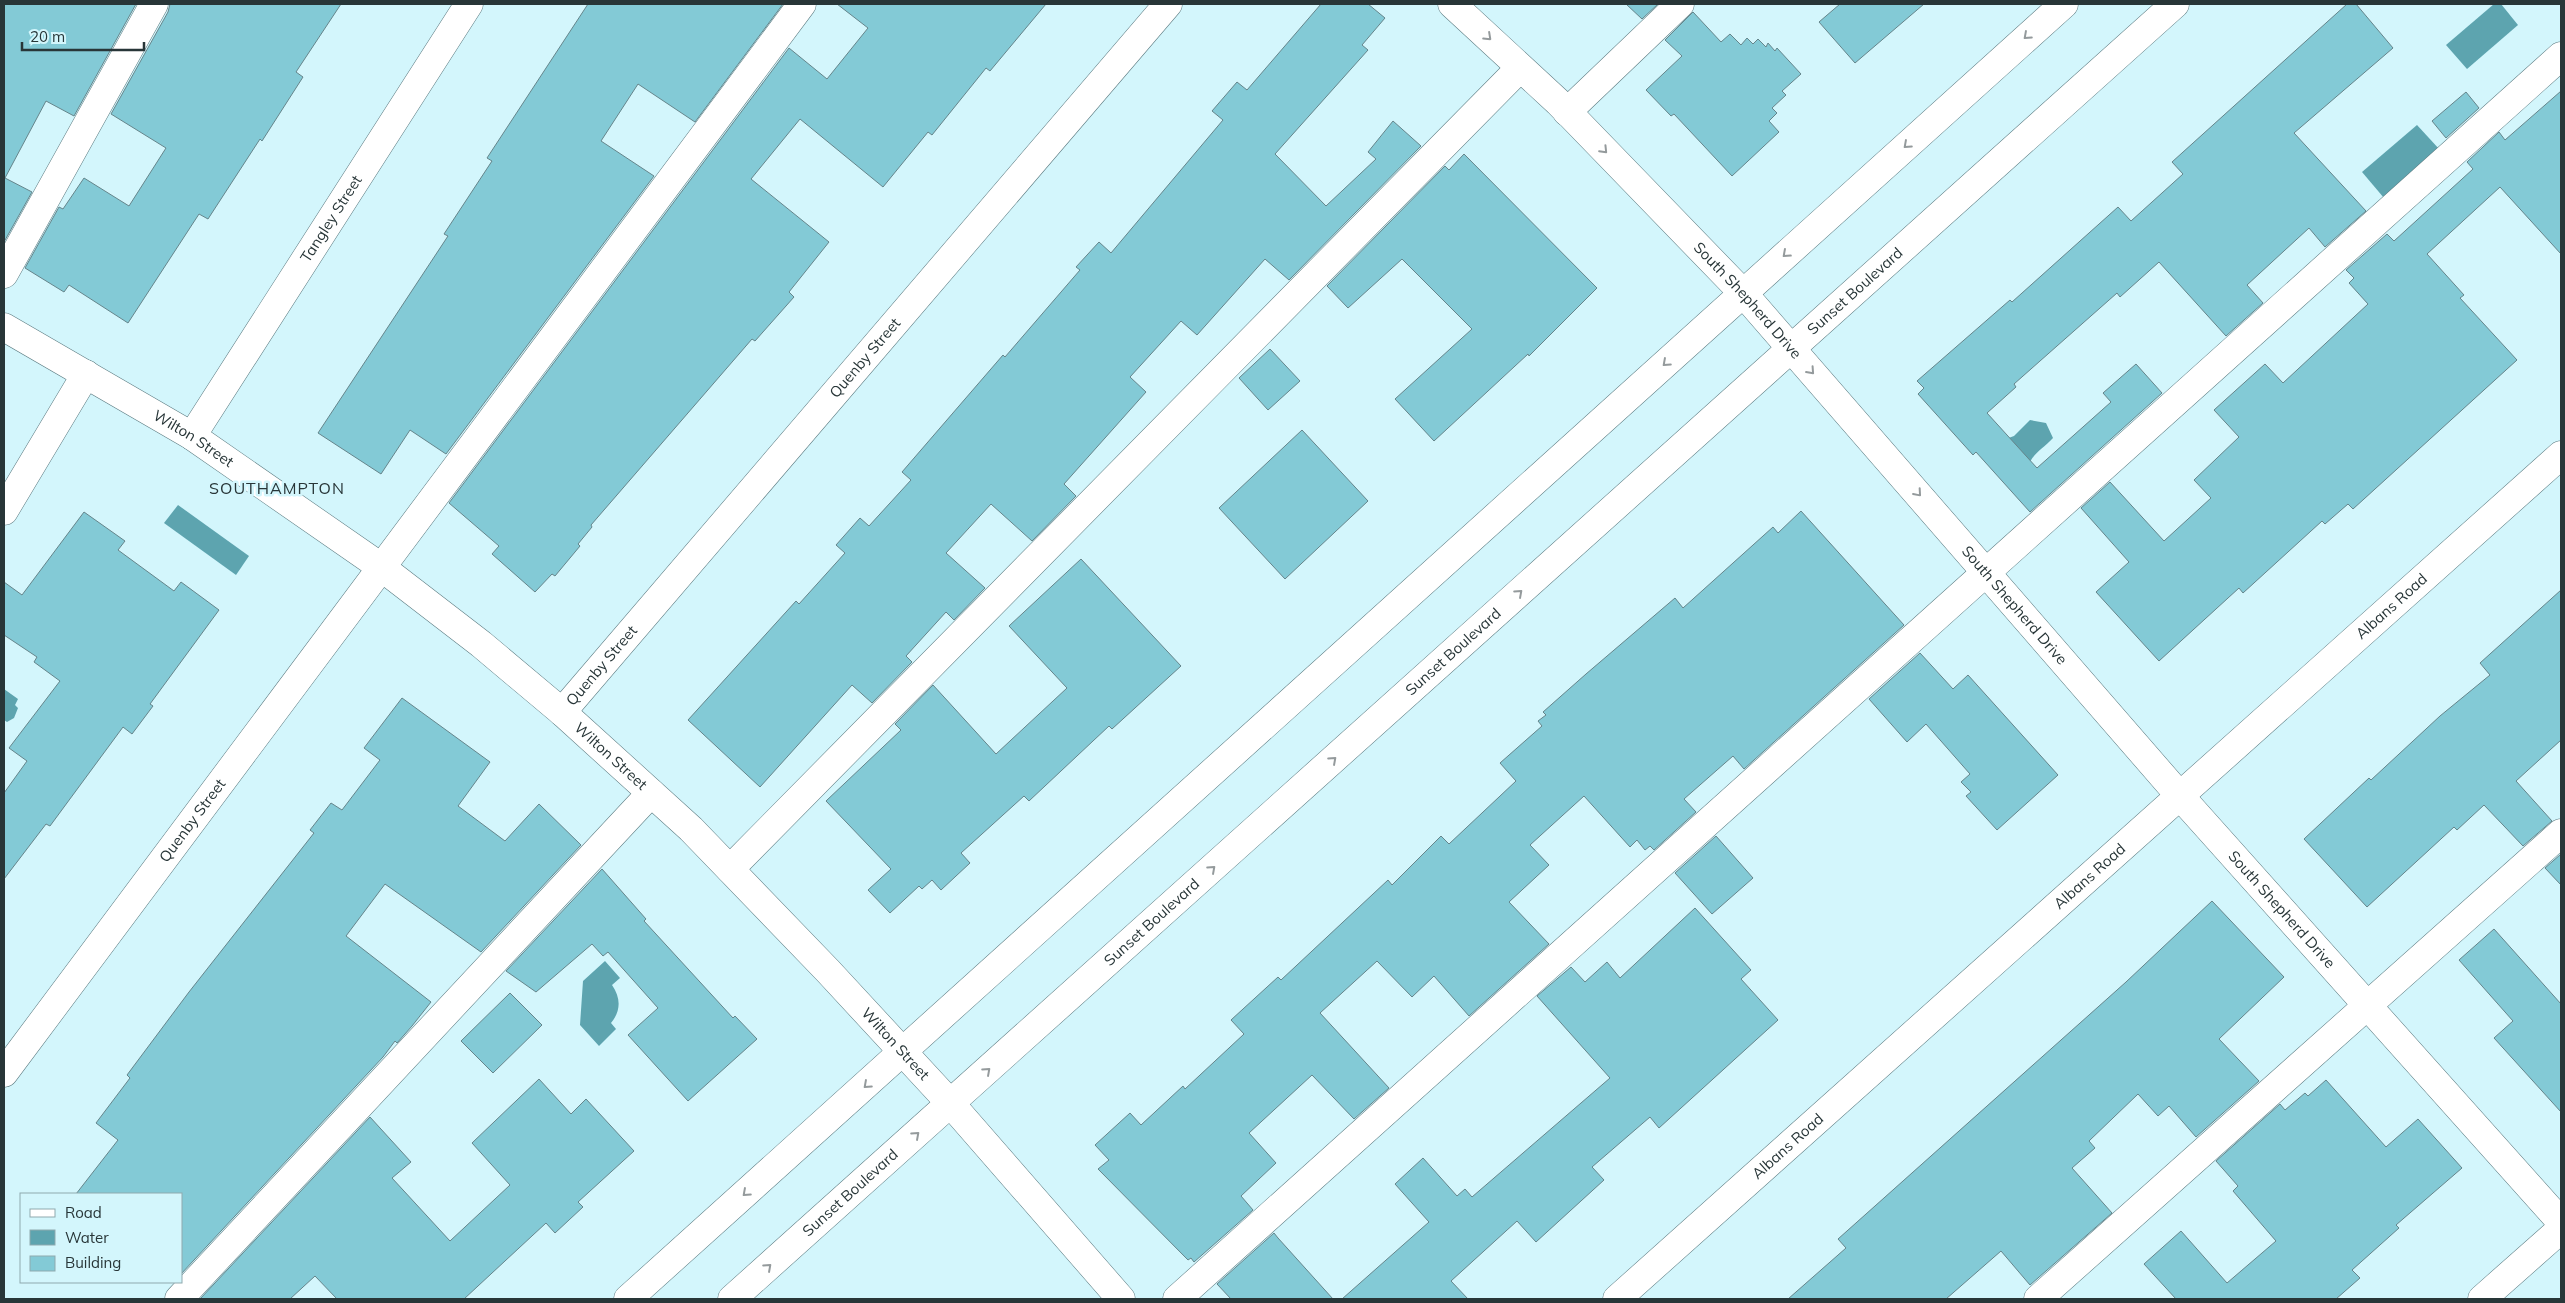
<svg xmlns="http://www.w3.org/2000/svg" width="2565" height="1303" font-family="Mulish,sans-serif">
<rect width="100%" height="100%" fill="#d3f6fc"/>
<g fill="#5da4af">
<path d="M 2494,4 L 2501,4 L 2518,25 L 2467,69 L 2446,45 Z"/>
<path d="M 2417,125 L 2440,150 L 2384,198 L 2362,172 Z"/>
<path d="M 2030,420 L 2046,423 L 2053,438 C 2043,449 2034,452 2028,466 L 2003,440 L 2014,436 Z"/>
<path d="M 178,505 L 249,556 L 236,575 L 164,523 Z"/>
<path d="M 4,689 L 18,699 L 15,705 L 18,708 L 14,718 L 7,722 L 4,720 Z"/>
<path d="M 605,961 L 620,978 L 612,985 C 621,998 621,1011 611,1023 L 616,1029 L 599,1046 L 580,1025 L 583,981 Z"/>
</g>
<g fill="#83cad6" stroke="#65858b">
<path d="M 4,4 L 136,4 L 74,116 L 46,101 L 5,178 L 32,192 L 4,242 Z"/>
<path d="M 170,4 L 341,4 L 296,72 L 303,77 L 262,141 L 260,139 L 208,219 L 199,214 L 128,323 L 69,285 L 64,292 L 25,268 L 59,207 L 63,209 L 84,178 L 129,206 L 166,148 L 111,114 L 168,12 Z"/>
<path d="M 588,4 L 783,4 L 695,122 L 638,84 L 601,141 L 654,176 L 446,454 L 410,430 L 381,474 L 318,433 L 448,236 L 444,234 L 492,161 L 487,158 Z"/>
<path d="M 837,4 L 1046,4 L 990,71 L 986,68 L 932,135 L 928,132 L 883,187 L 800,119 L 751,179 L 829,242 L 789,292 L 794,297 L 755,341 L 752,339 L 591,525 L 592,527 L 578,544 L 580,546 L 555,576 L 552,574 L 535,592 L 492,554 L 499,546 L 449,503 L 789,48 L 827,79 L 868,28 Z"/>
<path d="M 1321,4 L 1368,4 L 1385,18 L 1362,45 L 1368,50 L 1275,154 L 1326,206 L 1376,159 L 1368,152 L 1393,121 L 1421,146 L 1289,280 L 1265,259 L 1197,335 L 1181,321 L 1130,377 L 1146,392 L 1064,484 L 1076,496 L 1032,541 L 991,504 L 946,553 L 985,588 L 954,620 L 946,612 L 906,656 L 912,662 L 872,703 L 852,685 L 760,787 L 688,720 L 796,601 L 799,604 L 845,553 L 836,545 L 860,518 L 869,526 L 911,480 L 902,472 L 1003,355 L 1005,357 L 1080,270 L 1076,267 L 1099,242 L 1111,253 L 1223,120 L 1212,111 L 1237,82 L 1247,90 Z"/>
<path d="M 1626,4 L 1658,4 L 1642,19 Z"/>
<path d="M 1840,4 L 1924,4 L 1855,63 L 1819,22 Z"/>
<path d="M 2347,4 L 2356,4 L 2393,48 L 2294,133 L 2366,211 L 2325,247 L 2309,228 L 2247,285 L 2263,303 L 2226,336 L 2159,262 L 2120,297 L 2117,293 L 2014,384 L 2016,387 L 1987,413 L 2037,468 L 2111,402 L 2103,393 L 2136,364 L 2162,393 L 2030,512 L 1976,452 L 1973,455 L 1918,394 L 1924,388 L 1917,381 L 2010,300 L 2012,302 L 2118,207 L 2131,221 L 2183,174 L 2172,162 Z"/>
<path d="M 1693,12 L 1721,42 L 1730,34 L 1741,45 L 1747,38 L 1753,44 L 1758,39 L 1766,47 L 1768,43 L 1775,51 L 1777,48 L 1801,74 L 1782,91 L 1786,95 L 1772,108 L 1777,113 L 1769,121 L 1779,132 L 1732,176 L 1674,114 L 1671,116 L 1646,90 L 1682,56 L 1665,40 Z"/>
<path d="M 2561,91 L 2561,254 L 2500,187 L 2427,254 L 2464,295 L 2460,298 L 2517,360 L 2353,509 L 2348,504 L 2325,524 L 2322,521 L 2243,593 L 2239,588 L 2159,661 L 2096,592 L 2129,562 L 2081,508 L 2110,482 L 2164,541 L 2211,498 L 2194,480 L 2239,437 L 2214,410 L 2265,364 L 2283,383 L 2368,304 L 2349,283 L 2354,278 L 2346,270 L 2387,234 L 2394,241 L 2473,169 L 2467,162 L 2499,132 L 2505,140 Z"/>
<path d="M 2466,92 L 2479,108 L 2446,138 L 2432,121 Z"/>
<path d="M 1464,154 L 1597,288 L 1529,356 L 1528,354 L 1434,441 L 1395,399 L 1472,329 L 1402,259 L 1348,308 L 1327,286 L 1445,166 L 1449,170 Z"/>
<path d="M 1270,349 L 1300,381 L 1268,410 L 1239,378 Z"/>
<path d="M 1302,430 L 1368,501 L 1285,579 L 1219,508 Z"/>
<path d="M 1801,511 L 1904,625 L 1744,769 L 1733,756 L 1684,799 L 1696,812 L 1654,850 L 1650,846 L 1645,850 L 1637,840 L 1630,847 L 1584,796 L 1530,845 L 1549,865 L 1509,902 L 1549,944 L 1469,1016 L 1434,976 L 1412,997 L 1377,961 L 1320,1013 L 1389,1088 L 1354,1119 L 1312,1075 L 1249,1133 L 1276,1163 L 1241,1196 L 1253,1210 L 1194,1262 L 1191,1258 L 1188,1260 L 1098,1169 L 1109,1160 L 1095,1145 L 1130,1113 L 1141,1125 L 1183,1086 L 1185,1089 L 1244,1034 L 1231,1020 L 1278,977 L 1281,980 L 1388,880 L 1392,885 L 1441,836 L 1449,844 L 1516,781 L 1500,763 L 1542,726 L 1538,721 L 1546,715 L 1543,712 L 1586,674 L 1675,598 L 1683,608 L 1773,527 L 1778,533 Z"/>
<path d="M 84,512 L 125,541 L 118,550 L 174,591 L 181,582 L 219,610 L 150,704 L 153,706 L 132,734 L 123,727 L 50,826 L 46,824 L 4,879 L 4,793 L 27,761 L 9,748 L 60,681 L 34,662 L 37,657 L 4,635 L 4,582 L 22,595 Z"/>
<path d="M 1081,559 L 1181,666 L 1112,729 L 1109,726 L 1029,801 L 1024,796 L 961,853 L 970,863 L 941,890 L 932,880 L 922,889 L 919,886 L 890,913 L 868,890 L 891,869 L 826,801 L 901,730 L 895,724 L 933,685 L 996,754 L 1067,688 L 1009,626 Z"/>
<path d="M 2561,590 L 2561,740 L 2516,781 L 2552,821 L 2523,846 L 2484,805 L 2457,830 L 2454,827 L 2367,907 L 2304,839 L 2369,778 L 2371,780 L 2440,716 L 2490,675 L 2480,663 Z"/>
<path d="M 1920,653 L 1953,689 L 1968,675 L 2058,775 L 1997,830 L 1966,796 L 1971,792 L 1961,782 L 1970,774 L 1926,724 L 1907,742 L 1869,699 Z"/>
<path d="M 402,698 L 490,762 L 458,806 L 505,841 L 539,804 L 581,845 L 481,952 L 385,884 L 346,936 L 431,1002 L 412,1026 L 397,1043 L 395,1041 L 383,1057 L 181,1274 L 181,1194 L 76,1194 L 118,1140 L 96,1123 L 130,1078 L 127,1075 L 189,992 L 314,833 L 310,830 L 331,803 L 342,810 L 380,760 L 364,748 Z"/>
<path d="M 1716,836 L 1753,878 L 1712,914 L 1675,873 Z"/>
<path d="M 2561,854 L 2561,885 L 2545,868 Z"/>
<path d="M 602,869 L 646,919 L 644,921 L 733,1018 L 735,1016 L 757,1039 L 688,1101 L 628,1035 L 658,1008 L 608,952 L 603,956 L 592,944 L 536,992 L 506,971 Z"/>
<path d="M 2212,901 L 2284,977 L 2219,1039 L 2259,1081 L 2196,1137 L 2169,1106 L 2158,1116 L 2138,1094 L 2089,1141 L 2095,1148 L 2072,1168 L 2112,1213 L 2030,1285 L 2001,1251 L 1946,1299 L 1788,1299 L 1846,1248 L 1838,1239 L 2126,982 Z"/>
<path d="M 1695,908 L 1751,970 L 1741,979 L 1778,1020 L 1659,1128 L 1650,1117 L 1592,1167 L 1604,1180 L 1536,1242 L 1517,1221 L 1451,1281 L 1468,1299 L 1342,1299 L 1429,1222 L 1395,1184 L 1423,1158 L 1457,1196 L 1465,1189 L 1472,1197 L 1610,1078 L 1537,996 L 1571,967 L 1585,982 L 1607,962 L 1620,978 Z"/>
<path d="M 2494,929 L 2561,1004 L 2561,1112 L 2494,1038 L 2513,1021 L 2459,960 Z"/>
<path d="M 510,993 L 542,1025 L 493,1073 L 461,1041 Z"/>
<path d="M 539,1079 L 571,1114 L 586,1099 L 634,1151 L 578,1202 L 583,1207 L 555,1233 L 546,1223 L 464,1299 L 337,1299 L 315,1276 L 290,1299 L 200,1299 L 370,1117 L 411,1162 L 392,1178 L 450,1241 L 510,1185 L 472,1143 Z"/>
<path d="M 2326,1080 L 2386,1147 L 2418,1119 L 2462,1168 L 2396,1225 L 2399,1228 L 2352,1270 L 2360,1278 L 2336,1299 L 2176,1299 L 2144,1264 L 2181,1231 L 2227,1283 L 2276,1241 L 2233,1191 L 2238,1186 L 2216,1161 L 2280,1104 L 2285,1110 L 2305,1093 L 2308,1096 Z"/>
<path d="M 1274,1233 L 1278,1238 L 1333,1299 L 1231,1299 L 1217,1284 Z"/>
</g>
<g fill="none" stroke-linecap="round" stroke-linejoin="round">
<defs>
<g id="minor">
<path d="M 1567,112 L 1680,4"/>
<path d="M 4,274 L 154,4"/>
<path id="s1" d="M 4,327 L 192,436 L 381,567 L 481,644 L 562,712 L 691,829 L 828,971 L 951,1104 L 1121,1299"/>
<path id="s2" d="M 192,436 L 469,4"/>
<path d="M 4,511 L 86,374"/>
<path id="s3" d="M 562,712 L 1168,4"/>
<path d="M 730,869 L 1520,68"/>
<path id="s4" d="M 4,1073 L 802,4"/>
<path d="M 179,1299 L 651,793"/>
<path d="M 628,1299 L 2064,4"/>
<path id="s5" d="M 732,1299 L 2175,4"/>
<path d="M 1177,1299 L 2561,56"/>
<path id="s6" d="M 1617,1299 L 2561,455"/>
<path d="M 2038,1299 L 2561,833"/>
<path d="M 2482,1299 L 2561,1229"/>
</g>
<g id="major">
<path id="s7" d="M 1452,4 L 1558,102 L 1743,293 L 2180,796 L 2561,1222"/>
</g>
</defs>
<use href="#minor" stroke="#5c7b81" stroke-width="29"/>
<use href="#major" stroke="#5c7b81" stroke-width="29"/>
<use href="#minor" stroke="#fff" stroke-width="28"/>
<use href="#major" stroke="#fff" stroke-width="28"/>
</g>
<defs><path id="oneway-chevron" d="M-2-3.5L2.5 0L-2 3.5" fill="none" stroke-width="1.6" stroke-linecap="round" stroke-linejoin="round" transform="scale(1.25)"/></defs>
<g stroke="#949a9c">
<use href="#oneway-chevron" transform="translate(2027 36) rotate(138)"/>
<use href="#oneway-chevron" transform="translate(1488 37) rotate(43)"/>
<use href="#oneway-chevron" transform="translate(1907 145) rotate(138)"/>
<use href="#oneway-chevron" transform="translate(1604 150) rotate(46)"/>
<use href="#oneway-chevron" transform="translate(1786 254) rotate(138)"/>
<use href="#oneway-chevron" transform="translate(1666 363) rotate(138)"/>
<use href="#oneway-chevron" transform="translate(1811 371) rotate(48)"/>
<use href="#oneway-chevron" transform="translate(1918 493) rotate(49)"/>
<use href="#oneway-chevron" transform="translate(1519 593) rotate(-42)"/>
<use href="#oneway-chevron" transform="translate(1333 760) rotate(-42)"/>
<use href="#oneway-chevron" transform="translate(1212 869) rotate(-42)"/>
<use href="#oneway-chevron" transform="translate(987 1071) rotate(-42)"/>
<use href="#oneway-chevron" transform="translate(867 1085) rotate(138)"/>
<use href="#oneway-chevron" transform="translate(916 1135) rotate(-42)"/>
<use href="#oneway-chevron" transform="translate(746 1193) rotate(138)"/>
<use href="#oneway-chevron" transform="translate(768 1267) rotate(-42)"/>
</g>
<g text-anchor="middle" stroke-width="5" stroke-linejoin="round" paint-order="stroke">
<g font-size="15" fill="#283638" stroke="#d3f6fc">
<text dy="5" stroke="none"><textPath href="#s2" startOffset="258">Tangley Street</textPath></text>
<text dy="5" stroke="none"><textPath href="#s5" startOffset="1509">Sunset Boulevard</textPath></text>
<text dy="5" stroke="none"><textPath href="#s7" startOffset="419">South Shepherd Drive</textPath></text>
<text dy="5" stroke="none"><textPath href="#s3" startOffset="466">Quenby Street</textPath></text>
<text dy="5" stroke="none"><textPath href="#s1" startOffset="220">Wilton Street</textPath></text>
<text dy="5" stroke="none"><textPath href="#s7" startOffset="824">South Shepherd Drive</textPath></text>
<text dy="5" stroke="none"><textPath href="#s6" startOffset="1039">Albans Road</textPath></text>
<text dy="5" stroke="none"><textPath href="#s5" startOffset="969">Sunset Boulevard</textPath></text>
<text dy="5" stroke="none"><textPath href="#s3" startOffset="61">Quenby Street</textPath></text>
<text dy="5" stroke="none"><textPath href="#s1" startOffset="745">Wilton Street</textPath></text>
<text dy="5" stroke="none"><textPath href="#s4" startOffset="315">Quenby Street</textPath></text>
<text dy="5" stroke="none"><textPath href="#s6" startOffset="634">Albans Road</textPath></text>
<text dy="5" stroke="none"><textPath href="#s7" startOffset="1229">South Shepherd Drive</textPath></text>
<text dy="5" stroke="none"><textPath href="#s5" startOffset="564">Sunset Boulevard</textPath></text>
<text dy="5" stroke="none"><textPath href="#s1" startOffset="1150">Wilton Street</textPath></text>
<text dy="5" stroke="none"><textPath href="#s6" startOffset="229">Albans Road</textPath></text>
<text dy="5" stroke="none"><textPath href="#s5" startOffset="159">Sunset Boulevard</textPath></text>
</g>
<g font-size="16" letter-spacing="1" fill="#283638" stroke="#d3f6fc">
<text x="277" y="494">SOUTHAMPTON</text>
</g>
</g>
<rect width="2565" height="1303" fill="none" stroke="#283638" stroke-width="10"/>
<rect x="20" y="1193" width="162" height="90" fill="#d3f6fc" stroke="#8fa9ae"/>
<rect x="30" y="1209" width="25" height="8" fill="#ffffff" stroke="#8fa9ae"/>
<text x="65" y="1218" font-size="15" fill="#283638">Road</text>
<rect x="30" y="1230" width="25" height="15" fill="#5da4af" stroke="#8fa9ae"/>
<text x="65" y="1243" font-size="15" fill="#283638">Water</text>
<rect x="30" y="1256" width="25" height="15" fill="#83cad6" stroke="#8fa9ae"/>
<text x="65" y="1268" font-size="15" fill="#283638">Building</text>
<path d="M22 42v8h122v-8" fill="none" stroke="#283638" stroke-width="2.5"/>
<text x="30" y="42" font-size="15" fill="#283638" stroke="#d3f6fc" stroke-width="4" paint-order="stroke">20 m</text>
</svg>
